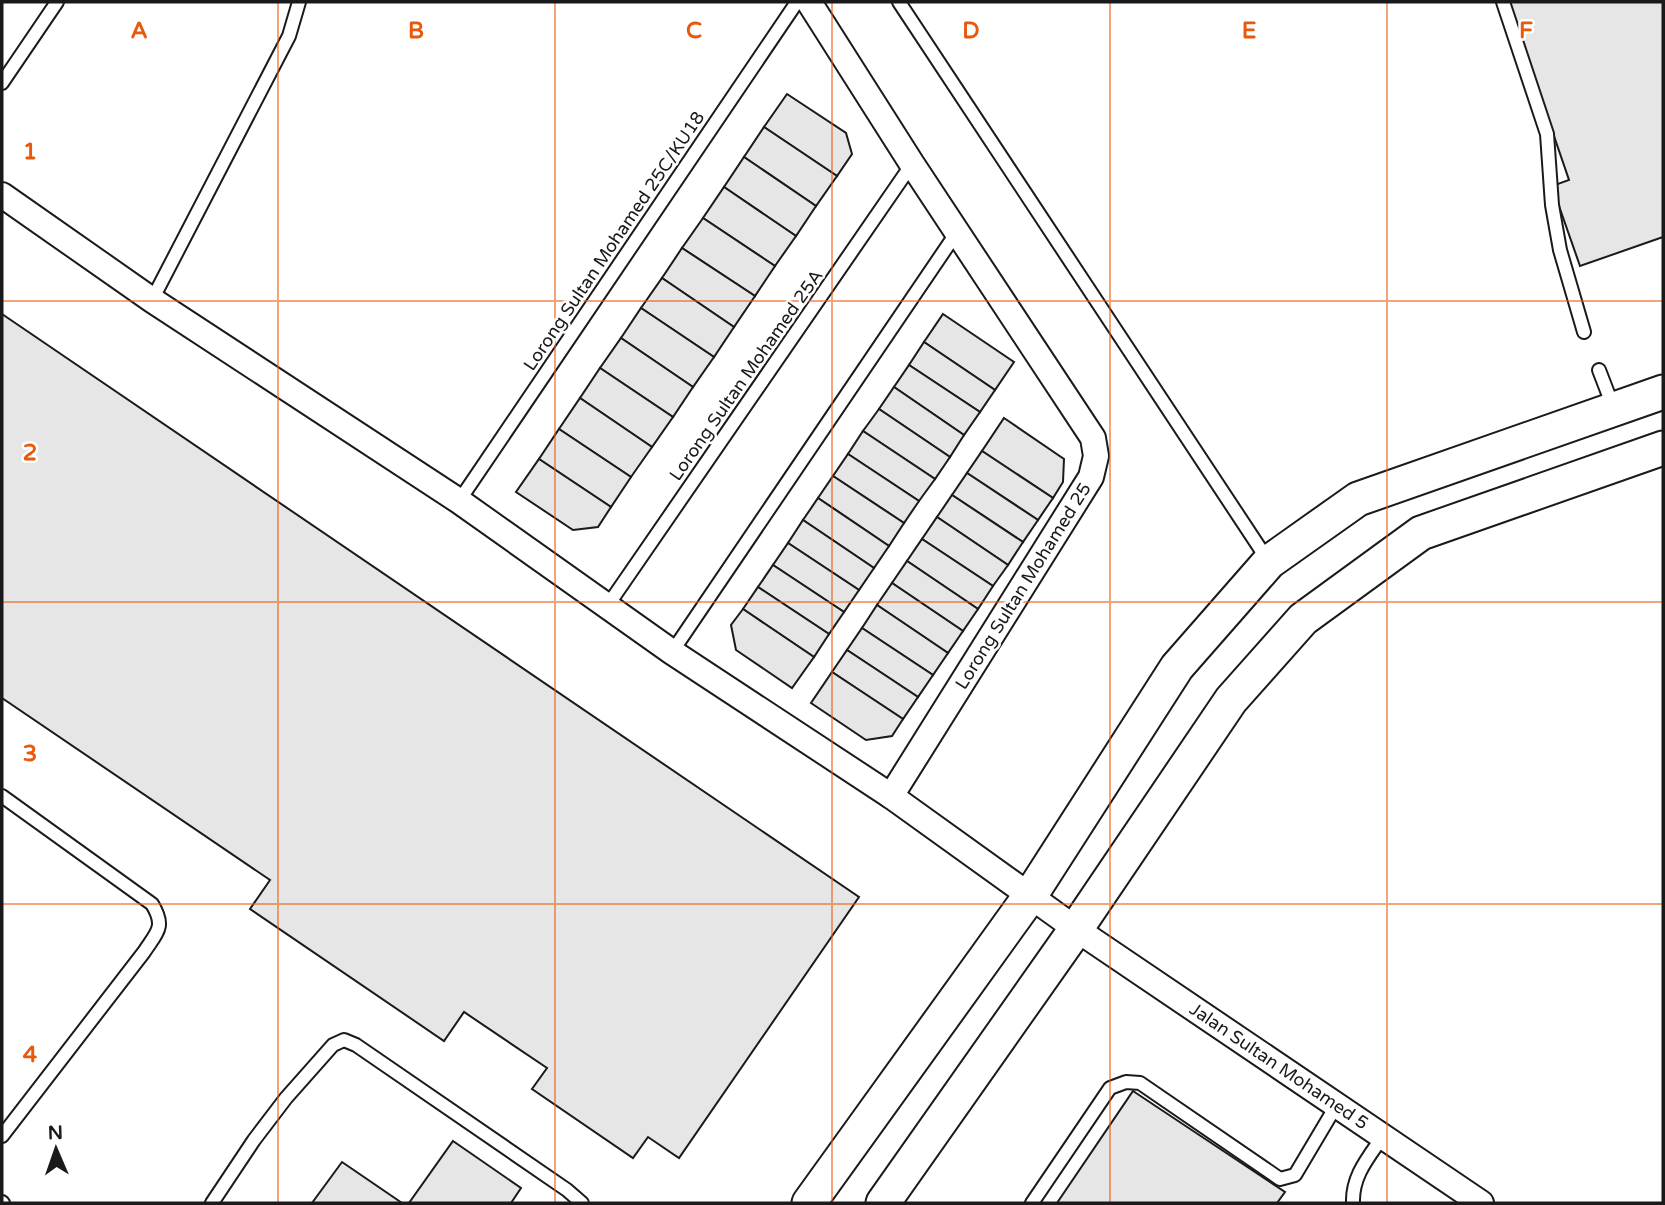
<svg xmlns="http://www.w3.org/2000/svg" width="1665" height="1205" font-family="'Varela Round',sans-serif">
<rect width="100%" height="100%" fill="#fff"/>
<g fill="#e6e6e6" stroke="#1a1a1a" stroke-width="2">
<path d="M 1508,2 L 1663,2 L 1663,237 L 1580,266 L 1552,186 L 1569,180 Z"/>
<path d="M 787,94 L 846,133 L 852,154 L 837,176 L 764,127 Z"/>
<path d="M 764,127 L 837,176 L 816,206 L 744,157 Z"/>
<path d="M 744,157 L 816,206 L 796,236 L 724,187 Z"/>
<path d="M 724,187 L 796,236 L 775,266 L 703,218 Z"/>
<path d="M 703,218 L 775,266 L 755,296 L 682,248 Z"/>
<path d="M 682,248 L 755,296 L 734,327 L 662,278 Z"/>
<path d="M 662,278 L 734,327 L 714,357 L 641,308 Z"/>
<path d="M 641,308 L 714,357 L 693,387 L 621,338 Z"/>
<path d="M 2,314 L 859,897 L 679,1158 L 648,1137 L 633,1158 L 532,1089 L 547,1068 L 464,1012 L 444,1041 L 250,909 L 270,880 L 2,698 Z"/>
<path d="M 943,314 L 1014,362 L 995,390 L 924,342 Z"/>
<path d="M 621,338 L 693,387 L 673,417 L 600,368 Z"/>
<path d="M 924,342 L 995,390 L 980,412 L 909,365 Z"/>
<path d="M 909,365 L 980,412 L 964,435 L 894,387 Z"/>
<path d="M 600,368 L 673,417 L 652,447 L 580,398 Z"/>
<path d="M 894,387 L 964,435 L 950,457 L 879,409 Z"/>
<path d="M 580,398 L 652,447 L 631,477 L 559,429 Z"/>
<path d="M 879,409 L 950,457 L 935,479 L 863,431 Z"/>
<path d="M 1004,418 L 1064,459 L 1063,482 L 1053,498 L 982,451 Z"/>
<path d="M 559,429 L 631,477 L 611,507 L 539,459 Z"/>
<path d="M 863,431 L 935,479 L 919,501 L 848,454 Z"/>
<path d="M 982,451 L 1053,498 L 1038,520 L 967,473 Z"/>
<path d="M 848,454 L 919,501 L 904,523 L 833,476 Z"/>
<path d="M 539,459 L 611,507 L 598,527 L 573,530 L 516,492 Z"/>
<path d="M 967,473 L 1038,520 L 1023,542 L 952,495 Z"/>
<path d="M 833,476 L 904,523 L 889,546 L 818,498 Z"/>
<path d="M 952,495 L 1023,542 L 1008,565 L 937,517 Z"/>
<path d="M 818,498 L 889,546 L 874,568 L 803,520 Z"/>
<path d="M 937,517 L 1008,565 L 993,586 L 922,539 Z"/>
<path d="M 803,520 L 874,568 L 859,590 L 788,543 Z"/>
<path d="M 922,539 L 993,586 L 978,609 L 907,561 Z"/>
<path d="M 788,543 L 859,590 L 844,612 L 773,565 Z"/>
<path d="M 907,561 L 978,609 L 963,631 L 892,583 Z"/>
<path d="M 773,565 L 844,612 L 829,634 L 758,587 Z"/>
<path d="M 892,583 L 963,631 L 948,653 L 877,605 Z"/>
<path d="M 758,587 L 829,634 L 814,657 L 743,609 Z"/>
<path d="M 877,605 L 948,653 L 933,675 L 862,628 Z"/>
<path d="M 743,609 L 814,657 L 792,688 L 736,650 L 731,625 Z"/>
<path d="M 862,628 L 933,675 L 918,697 L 847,650 Z"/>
<path d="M 847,650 L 918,697 L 903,719 L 832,672 Z"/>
<path d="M 832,672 L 903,719 L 892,736 L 866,740 L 811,703 Z"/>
<path d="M 1133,1091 L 1285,1192 L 1277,1203 L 1057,1203 Z"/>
<path d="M 453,1141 L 521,1188 L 511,1203 L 409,1203 Z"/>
<path d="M 342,1162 L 402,1203 L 312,1203 Z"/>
</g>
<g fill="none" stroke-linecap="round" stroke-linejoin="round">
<defs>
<g id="lane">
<path d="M 899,2 L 1269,562"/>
<path d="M 1503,2 L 1547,134 L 1552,205 L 1560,250 L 1584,332"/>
<path d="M 2,83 L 57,2"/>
<path d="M 152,300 L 289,36 L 299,2"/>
<path d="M 1599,370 L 1614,409"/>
<path d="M 459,501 L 797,2"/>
<path d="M 608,605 L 912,164"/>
<path d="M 672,652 L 957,232"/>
<path d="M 2,796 L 152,904 C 166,927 157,932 144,952 L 2,1136"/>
<path d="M 2,1202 L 3,1203"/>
<path d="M 212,1203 L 254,1140 L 286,1098 L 333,1045 L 344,1040 L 356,1045 L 567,1190 L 582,1203"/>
<path d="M 1032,1203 L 1110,1088 L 1126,1082 L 1140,1083 L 1280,1179 L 1295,1175 L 1336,1106"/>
<path d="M 1353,1203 C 1352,1176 1368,1158 1383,1136"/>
</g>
<g id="street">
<path d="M 809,2 L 912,164 L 1093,438 L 1096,456 L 1091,477 L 891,796"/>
<path d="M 2,195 L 152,300 L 459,501 L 672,652 L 891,796 L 1076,929 L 1481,1203"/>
</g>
<g id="secondary">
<path d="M 809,1203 L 1030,896 L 1177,667 L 1269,562 L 1358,499 L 1663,392"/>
<path d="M 883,1203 L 1076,929 L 1231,700 L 1303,619 L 1421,533 L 1663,448"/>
</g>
</defs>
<use href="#lane" stroke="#1a1a1a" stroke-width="16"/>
<use href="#street" stroke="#1a1a1a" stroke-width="28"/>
<use href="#secondary" stroke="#1a1a1a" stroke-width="37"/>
<use href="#lane" stroke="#fff" stroke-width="12"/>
<use href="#street" stroke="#fff" stroke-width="24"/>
<use href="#secondary" stroke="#fff" stroke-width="33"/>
</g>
<path fill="none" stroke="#e8590c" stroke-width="2" stroke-opacity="0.55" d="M 278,2 L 278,1203M 555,2 L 555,1203M 832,2 L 832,1203M 1110,2 L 1110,1203M 1387,2 L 1387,1203M 2,301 L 1663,301M 2,602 L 1663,602M 2,904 L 1663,904"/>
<g text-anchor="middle" stroke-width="5" stroke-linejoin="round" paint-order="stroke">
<g font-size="18" fill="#1a1a1a" stroke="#fff">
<text transform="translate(614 241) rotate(-56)" y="6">Lorong Sultan Mohamed 25C/KU18</text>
<text transform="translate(746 375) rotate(-55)" y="6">Lorong Sultan Mohamed 25A</text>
<text transform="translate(1023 586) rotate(-58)" y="6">Lorong Sultan Mohamed 25</text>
<text transform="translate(1279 1066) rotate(34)" y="6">Jalan Sultan Mohamed 5</text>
</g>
</g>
<g font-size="23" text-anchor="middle" font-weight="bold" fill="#e8590c" stroke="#fff" stroke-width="5" stroke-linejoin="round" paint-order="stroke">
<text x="139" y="38">A</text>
<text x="416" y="38">B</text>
<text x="694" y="38">C</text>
<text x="971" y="38">D</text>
<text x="1249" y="38">E</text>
<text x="1526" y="38">F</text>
<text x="30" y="159">1</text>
<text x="30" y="460">2</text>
<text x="30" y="761">3</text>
<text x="30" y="1062">4</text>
</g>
<rect width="1665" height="1205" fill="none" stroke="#1a1a1a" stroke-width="7"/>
<g transform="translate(56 1149) rotate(358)" stroke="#ffffff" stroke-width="5" paint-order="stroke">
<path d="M0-5L12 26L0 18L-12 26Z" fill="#1a1a1a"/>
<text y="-10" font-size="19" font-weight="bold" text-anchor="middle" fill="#1a1a1a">N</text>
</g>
</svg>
